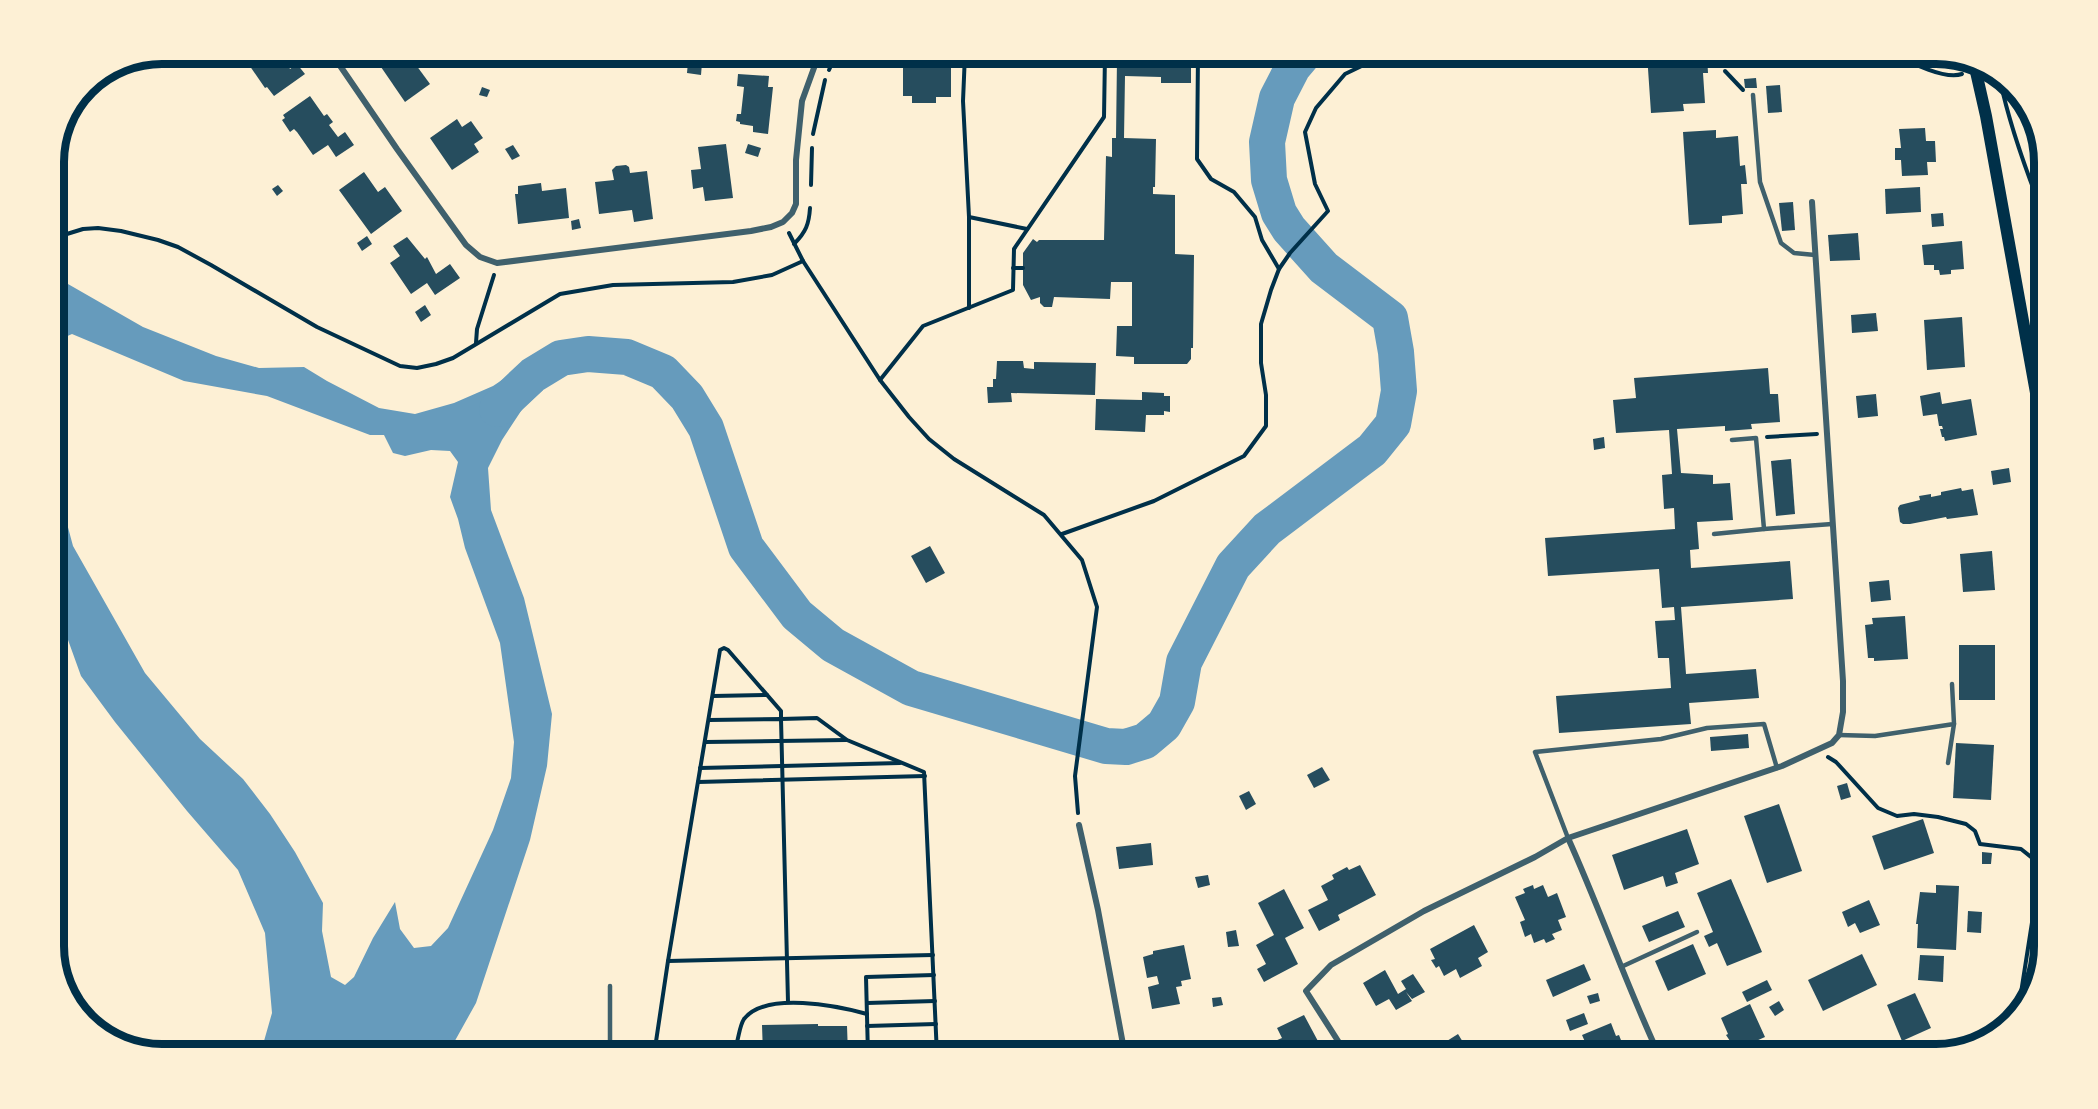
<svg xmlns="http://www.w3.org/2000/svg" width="2098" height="1109" font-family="'Public Sans',sans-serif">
<rect width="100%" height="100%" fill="#fdf0d5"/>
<path fill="#669bbc" d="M 54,276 L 143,327 L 216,356 L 259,368 L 304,367 L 327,381 L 379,408 L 415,414 L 454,403 L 493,386 L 526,364 L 543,390 L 523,408 L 502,440 L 488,468 L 491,510 L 524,598 L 552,714 L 547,766 L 530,840 L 476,1003 L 447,1055 L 260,1055 L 272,1013 L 265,933 L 238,870 L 187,811 L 115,722 L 81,676 L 54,601 L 54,475 L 73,546 L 145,673 L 200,739 L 243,779 L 270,814 L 295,852 L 323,903 L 322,931 L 331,977 L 345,985 L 354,977 L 373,938 L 395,902 L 400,929 L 414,948 L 431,946 L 448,928 L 493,830 L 511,778 L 514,742 L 500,643 L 465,548 L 458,519 L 450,497 L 458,462 L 450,451 L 431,450 L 405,456 L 393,453 L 384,435 L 370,435 L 267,396 L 184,381 L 72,334 L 54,342 Z"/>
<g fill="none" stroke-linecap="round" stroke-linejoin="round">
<path stroke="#669bbc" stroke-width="36" d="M 497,409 L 533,375 L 561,358 L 588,354 L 627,357 L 663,372 L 687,397 L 706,428 L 746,547 L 797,615 L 833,645 L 911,688 L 1106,746 L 1126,747 L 1145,741 L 1164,725 L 1177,702 L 1184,662 L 1233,566 L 1267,529 L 1372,450 L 1393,424 L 1399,391 L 1396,352 L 1390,318 L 1324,268 L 1289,229 L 1279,213 L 1269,180 L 1267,142 L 1277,98 L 1293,67 L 1304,54"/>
</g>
<g fill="#264d5e">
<path d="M 189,54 L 205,54 L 206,57 L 197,62 L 195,58 L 191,59 Z"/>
<path d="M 252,54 L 279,54 L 281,57 L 283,55 L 290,69 L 297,64 L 305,74 L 274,96 L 267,87 L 265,88 L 245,59 Z"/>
<path d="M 400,54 L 408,54 L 430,84 L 405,102 L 381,67 Z"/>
<path d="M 903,54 L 951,54 L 951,97 L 936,97 L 936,103 L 912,103 L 912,96 L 903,96 Z"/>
<path d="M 1114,54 L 1191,54 L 1191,83 L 1161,83 L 1161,77 L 1125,76 L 1124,138 L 1156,139 L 1155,187 L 1153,187 L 1153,194 L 1175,195 L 1175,254 L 1194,255 L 1193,348 L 1191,348 L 1191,359 L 1187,364 L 1134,364 L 1134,357 L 1116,356 L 1117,326 L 1132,326 L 1132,282 L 1111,282 L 1110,299 L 1054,297 L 1052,307 L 1044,307 L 1040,303 L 1040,297 L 1031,300 L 1023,285 L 1023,253 L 1033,239 L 1037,242 L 1039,240 L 1104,240 L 1106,156 L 1112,157 L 1112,138 L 1116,138 L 1117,58 L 1114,58 Z"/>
<path d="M 1647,54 L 1707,55 L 1708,73 L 1703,73 L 1705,103 L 1683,104 L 1684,111 L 1651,113 Z"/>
<path d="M 742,61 L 753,62 L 752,68 L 741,67 Z"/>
<path d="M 688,62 L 702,63 L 701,75 L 687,73 Z"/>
<path d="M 738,74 L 769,76 L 768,87 L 773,87 L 768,134 L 753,132 L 753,126 L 740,124 L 740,122 L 736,121 L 737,114 L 741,114 L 744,87 L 737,86 Z"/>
<path d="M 1756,78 L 1757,88 L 1745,88 L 1744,79 Z"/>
<path d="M 1780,85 L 1782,112 L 1768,113 L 1766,86 Z"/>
<path d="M 482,87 L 490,90 L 487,97 L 479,95 Z"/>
<path d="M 310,96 L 324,116 L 327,114 L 333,122 L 329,125 L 338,137 L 345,132 L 354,145 L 336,157 L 328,145 L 313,155 L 297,132 L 294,129 L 290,132 L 282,120 L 285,118 L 283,115 Z"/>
<path d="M 457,119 L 462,127 L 471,121 L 483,138 L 474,144 L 479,152 L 452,170 L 430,138 Z"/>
<path d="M 1925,128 L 1926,141 L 1935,141 L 1936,162 L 1927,162 L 1928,175 L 1902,176 L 1901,160 L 1895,160 L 1895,148 L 1901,148 L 1899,129 Z"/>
<path d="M 1716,130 L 1716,138 L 1738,136 L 1740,166 L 1745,165 L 1747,184 L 1741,184 L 1743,214 L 1722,216 L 1722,223 L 1689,225 L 1683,132 Z"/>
<path d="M 726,144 L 733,198 L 705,201 L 703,187 L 693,189 L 691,170 L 701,169 L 698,147 Z"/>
<path d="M 748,144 L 761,148 L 758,157 L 745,153 Z"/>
<path d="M 513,145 L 520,156 L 512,160 L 505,149 Z"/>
<path d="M 626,165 L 629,167 L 630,173 L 647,171 L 653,219 L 634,222 L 632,210 L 599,214 L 595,182 L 614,180 L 612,170 L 616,166 Z"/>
<path d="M 364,172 L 378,192 L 385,187 L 402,211 L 371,234 L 339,190 Z"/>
<path d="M 541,183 L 542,191 L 566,188 L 569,218 L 518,224 L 515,194 L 518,194 L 518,186 Z"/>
<path d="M 278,185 L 283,191 L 277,196 L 272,189 Z"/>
<path d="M 1920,187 L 1921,212 L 1886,214 L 1885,189 Z"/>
<path d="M 1793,202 L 1795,230 L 1782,231 L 1779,203 Z"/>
<path d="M 1943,213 L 1944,226 L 1932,227 L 1931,214 Z"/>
<path d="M 579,219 L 581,228 L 572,230 L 571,221 Z"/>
<path d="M 1858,233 L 1860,260 L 1830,261 L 1828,235 Z"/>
<path d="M 367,236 L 372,244 L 362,251 L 357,243 Z"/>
<path d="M 407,237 L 425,259 L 427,257 L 436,274 L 450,264 L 460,278 L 435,295 L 427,283 L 411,294 L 390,263 L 400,256 L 393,246 Z"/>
<path d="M 1962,241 L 1964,269 L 1951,270 L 1951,274 L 1940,275 L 1939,270 L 1934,270 L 1934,265 L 1924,265 L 1922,245 Z"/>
<path d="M 425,305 L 431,315 L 421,322 L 415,312 Z"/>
<path d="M 1876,313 L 1878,331 L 1852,333 L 1851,315 Z"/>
<path d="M 1962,317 L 1965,367 L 1927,370 L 1924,320 Z"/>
<path d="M 997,361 L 1023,361 L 1024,368 L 1034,369 L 1034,362 L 1096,363 L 1095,395 L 1011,393 L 1012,402 L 988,403 L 987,387 L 993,387 L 993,379 L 996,379 Z"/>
<path d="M 1768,368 L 1770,394 L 1778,394 L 1780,422 L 1751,424 L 1752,429 L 1725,431 L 1725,426 L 1677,429 L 1681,473 L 1713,475 L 1713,484 L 1730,483 L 1733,520 L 1697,522 L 1699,549 L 1690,550 L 1691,568 L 1790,561 L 1793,599 L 1681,607 L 1686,674 L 1756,669 L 1759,698 L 1689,703 L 1691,724 L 1559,733 L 1556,696 L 1671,688 L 1669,658 L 1658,658 L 1655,621 L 1675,620 L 1674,607 L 1662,608 L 1659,569 L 1548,576 L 1545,538 L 1675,529 L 1674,508 L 1664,509 L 1662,475 L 1672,474 L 1669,430 L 1616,433 L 1613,400 L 1636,398 L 1634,378 Z"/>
<path d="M 1142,392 L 1164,393 L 1164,396 L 1170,396 L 1170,412 L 1164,411 L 1164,415 L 1146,415 L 1145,432 L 1095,430 L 1096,399 L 1142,400 Z"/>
<path d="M 1940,392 L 1942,404 L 1971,399 L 1977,435 L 1945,441 L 1944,437 L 1942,437 L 1940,429 L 1943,429 L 1942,426 L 1939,426 L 1937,414 L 1923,416 L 1920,396 Z"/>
<path d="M 1876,394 L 1878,416 L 1858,418 L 1856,396 Z"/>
<path d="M 1604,437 L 1605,448 L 1594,450 L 1593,439 Z"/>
<path d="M 1791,459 L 1795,514 L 1776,516 L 1771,461 Z"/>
<path d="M 2009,468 L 2011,482 L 1993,485 L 1991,471 Z"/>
<path d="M 1961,488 L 1962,491 L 1973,489 L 1978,515 L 1947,519 L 1946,517 L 1910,524 L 1903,524 L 1900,522 L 1898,508 L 1900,505 L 1920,500 L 1919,496 L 1931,494 L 1931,497 L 1941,495 L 1941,492 Z"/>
<path d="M 930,546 L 945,573 L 926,583 L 911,556 Z"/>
<path d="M 1992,551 L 1995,590 L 1963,592 L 1960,554 Z"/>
<path d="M 1889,580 L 1891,600 L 1871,602 L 1869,582 Z"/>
<path d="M 1905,616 L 1908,659 L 1874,661 L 1874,658 L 1868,658 L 1865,625 L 1873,624 L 1872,618 Z"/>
<rect x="1959" y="645" width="36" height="55"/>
<path d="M 1748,734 L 1749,748 L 1711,751 L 1710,737 Z"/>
<path d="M 1956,743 L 1994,745 L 1991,800 L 1953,798 Z"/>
<path d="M 1322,767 L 1330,780 L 1314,788 L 1307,775 Z"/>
<path d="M 1847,783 L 1851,797 L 1841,800 L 1837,786 Z"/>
<path d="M 1249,791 L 1256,804 L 1246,810 L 1239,796 Z"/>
<path d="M 1779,804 L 1802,871 L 1767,883 L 1744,816 Z"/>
<path d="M 1923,819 L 1934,853 L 1884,870 L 1872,836 Z"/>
<path d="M 1687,829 L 1699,864 L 1675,873 L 1678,883 L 1666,887 L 1663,876 L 1624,890 L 1612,855 Z"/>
<path d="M 1151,843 L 1153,865 L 1119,869 L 1116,847 Z"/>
<path d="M 1982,852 L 1992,853 L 1991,864 L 1982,864 Z"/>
<path d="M 1360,865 L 1376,895 L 1338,915 L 1340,920 L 1319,931 L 1308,910 L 1328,900 L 1321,886 L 1334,879 L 1332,875 L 1347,867 L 1349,870 Z"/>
<path d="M 1208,875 L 1210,885 L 1198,888 L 1195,877 Z"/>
<path d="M 1731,879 L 1762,952 L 1727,966 L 1717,943 L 1709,947 L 1704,936 L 1713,932 L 1697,893 Z"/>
<path d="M 1533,885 L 1534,889 L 1543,885 L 1548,897 L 1557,893 L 1566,917 L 1558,920 L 1562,930 L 1552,934 L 1555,939 L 1546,943 L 1544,939 L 1534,943 L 1531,934 L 1525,937 L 1520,922 L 1525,920 L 1515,897 L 1525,893 L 1523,889 Z"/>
<path d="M 1936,885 L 1959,886 L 1956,950 L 1917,948 L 1918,924 L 1916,924 L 1920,892 L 1936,893 Z"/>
<path d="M 1284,889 L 1304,928 L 1285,938 L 1298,964 L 1264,982 L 1257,969 L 1266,964 L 1256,945 L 1274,935 L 1258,903 Z"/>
<path d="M 1869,900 L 1880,925 L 1860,933 L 1855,923 L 1848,927 L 1842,912 Z"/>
<path d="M 1678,911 L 1685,927 L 1649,942 L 1642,926 Z"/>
<path d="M 1968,911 L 1982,912 L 1981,933 L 1967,932 Z"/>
<path d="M 1474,925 L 1488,952 L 1478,958 L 1482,966 L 1460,978 L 1456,969 L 1444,976 L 1439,966 L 1436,968 L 1431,960 L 1435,959 L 1430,949 Z"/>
<path d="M 1236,930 L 1239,946 L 1228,947 L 1226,932 Z"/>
<path d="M 1693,944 L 1706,974 L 1668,991 L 1655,961 Z"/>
<path d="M 1184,945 L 1191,979 L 1181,981 L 1182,986 L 1176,987 L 1180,1004 L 1152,1009 L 1148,987 L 1159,984 L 1157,976 L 1147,978 L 1143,957 L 1153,954 L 1153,951 Z"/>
<path d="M 1862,954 L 1877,985 L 1823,1011 L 1808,980 Z"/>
<path d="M 1920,955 L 1944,956 L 1943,982 L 1918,980 Z"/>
<path d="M 1584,964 L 1591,980 L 1553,997 L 1546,980 Z"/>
<path d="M 1385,970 L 1398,994 L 1406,989 L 1401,981 L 1413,974 L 1425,992 L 1412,999 L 1406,992 L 1412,1001 L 1396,1010 L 1389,999 L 1376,1006 L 1363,983 Z"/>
<path d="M 1767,980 L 1772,990 L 1747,1002 L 1742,992 Z"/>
<path d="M 1598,993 L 1600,1001 L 1590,1004 L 1587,996 Z"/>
<path d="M 1915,993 L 1931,1028 L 1902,1041 L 1887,1005 Z"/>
<path d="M 1221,997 L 1223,1005 L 1213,1007 L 1212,998 Z"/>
<path d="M 1779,1001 L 1784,1010 L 1775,1016 L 1769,1007 Z"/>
<path d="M 1750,1004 L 1765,1037 L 1736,1050 L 1726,1035 L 1728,1034 L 1721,1018 Z"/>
<path d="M 1584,1013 L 1588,1024 L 1570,1031 L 1566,1020 Z"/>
<path d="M 1304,1015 L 1319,1043 L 1303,1052 L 1304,1055 L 1282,1055 L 1275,1041 L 1282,1038 L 1277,1028 Z"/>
<path d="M 1611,1023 L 1616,1036 L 1619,1035 L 1624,1048 L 1622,1049 L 1625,1055 L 1579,1055 L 1589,1051 L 1582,1035 Z"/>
<path d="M 818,1024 L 818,1026 L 847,1026 L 848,1054 L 763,1055 L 762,1025 Z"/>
<path d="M 1458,1034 L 1466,1047 L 1453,1055 L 1433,1055 L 1431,1051 Z"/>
</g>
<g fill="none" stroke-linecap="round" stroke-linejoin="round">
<g stroke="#003049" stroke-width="4">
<path d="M 965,54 L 963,101 L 969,217 L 969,308"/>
<path d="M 1198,54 L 1197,159 L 1211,179 L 1234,192 L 1255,217 L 1262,240 L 1279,269"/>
<path d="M 1895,54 C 1911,63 1945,80 1962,74"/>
<path d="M 829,70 L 836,54"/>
<path d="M 1725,71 L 1743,90"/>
<path d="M 2000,80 C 2010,127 2026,171 2044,216"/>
<path d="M 813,134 L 825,80"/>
<path d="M 811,185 L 812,148"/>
<path d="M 969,217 L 1027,229"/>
<path d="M 789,233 L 803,261 L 880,380 L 909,417 L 929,439 L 954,459 L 1044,515 L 1082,560 L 1097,607 L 1075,776 L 1078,813"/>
<path d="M 54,238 L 83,229 L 98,228 L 121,231 L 158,240 L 178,247 L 211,265 L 317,327 L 400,366 L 417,368 L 436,364 L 453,358 L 560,294 L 613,285 L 733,282 L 772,275 L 803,261"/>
<path d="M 794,244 C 806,232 809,224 810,208"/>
<path d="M 1013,268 L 1023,268"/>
<path d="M 476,343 L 477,329 L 494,275"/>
<path d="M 880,380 L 923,326 L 1013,290 L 1014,249 L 1104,117 L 1105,54"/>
<path d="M 1767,437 L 1817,434"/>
<path d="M 1062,534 L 1154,501 L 1244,456 L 1266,426 L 1266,395 L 1261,363 L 1261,324 L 1271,290 L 1279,269 L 1290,253 L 1328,211 L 1315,184 L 1305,132 L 1316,108 L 1345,74 L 1372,61 L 1379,54"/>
<path d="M 713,696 L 767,695"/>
<path d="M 709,720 L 781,719 L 788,1002"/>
<path d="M 705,742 L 846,740"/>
<path d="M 1828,757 L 1836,762 L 1878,808 L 1897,816 L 1914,814 L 1938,817 L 1966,824 L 1975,831 L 1980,844 L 2021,849 L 2041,865 L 2018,1012"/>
<path d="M 700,768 L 900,763"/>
<path d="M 698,782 L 925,776"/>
<path d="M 668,961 L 933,955"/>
<path d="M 867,1003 L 935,1001"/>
<path d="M 867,1026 L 936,1024"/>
<path d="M 867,1044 L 937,1042"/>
<path d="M 620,1046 L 737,1042"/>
<path d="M 555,1055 L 562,1050 L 600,1047"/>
<path d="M 654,1055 L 668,961 L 720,650 L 724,648 L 728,650 L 781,711 L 781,719 L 817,718 L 847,740 L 924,772 L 937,1055"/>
<path d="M 743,1055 L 737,1042 C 739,1035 740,1025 744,1019 C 766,991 838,1006 867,1014"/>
<path d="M 868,1055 L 866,977 L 934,975"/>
</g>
<g stroke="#3f606c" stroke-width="4.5">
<path d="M 1753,95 L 1760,182 L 1781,243 L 1794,253 L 1815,255"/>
<path d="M 1732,440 L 1756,438 L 1764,529 L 1832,524"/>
<path d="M 1714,534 L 1764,529"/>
<path d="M 1839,735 L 1875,736 L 1954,724 L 1952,684"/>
<path d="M 1948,763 L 1954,724"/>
<path d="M 1568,838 L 1535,752 L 1661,739 L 1707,728 L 1764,724 L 1777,768"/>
<path d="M 1621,967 L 1697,932"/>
<path d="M 610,1055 L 610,986"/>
</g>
<g stroke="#3f606c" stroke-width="6">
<path d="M 332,54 L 397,149 L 466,245 L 480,257 L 497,263 L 751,231 L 771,227 L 783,222 L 792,213 L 796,204 L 796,160 L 802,101 L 819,54"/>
<path d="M 1079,825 L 1098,910 L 1125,1055"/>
<path d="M 1568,838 C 1600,909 1626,984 1659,1055"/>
<path d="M 1347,1055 L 1306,991 L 1331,965 L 1424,911 L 1535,857 L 1568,838 L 1782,766 L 1832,743 L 1839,735 L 1843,712 L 1843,681 L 1812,202"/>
</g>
<path stroke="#003049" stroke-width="12" d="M 1974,63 L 1986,116 L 2044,437"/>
</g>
<path d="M0 0H2098V1109H0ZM162 64H1936A98 98 0 0 1 2034 162V946A98 98 0 0 1 1936 1044H162A98 98 0 0 1 64 946V162A98 98 0 0 1 162 64Z" fill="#fdf0d5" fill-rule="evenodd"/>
<path fill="none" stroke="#003049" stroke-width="8" d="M162 64H1936A98 98 0 0 1 2034 162V946A98 98 0 0 1 1936 1044H162A98 98 0 0 1 64 946V162A98 98 0 0 1 162 64Z"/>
</svg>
